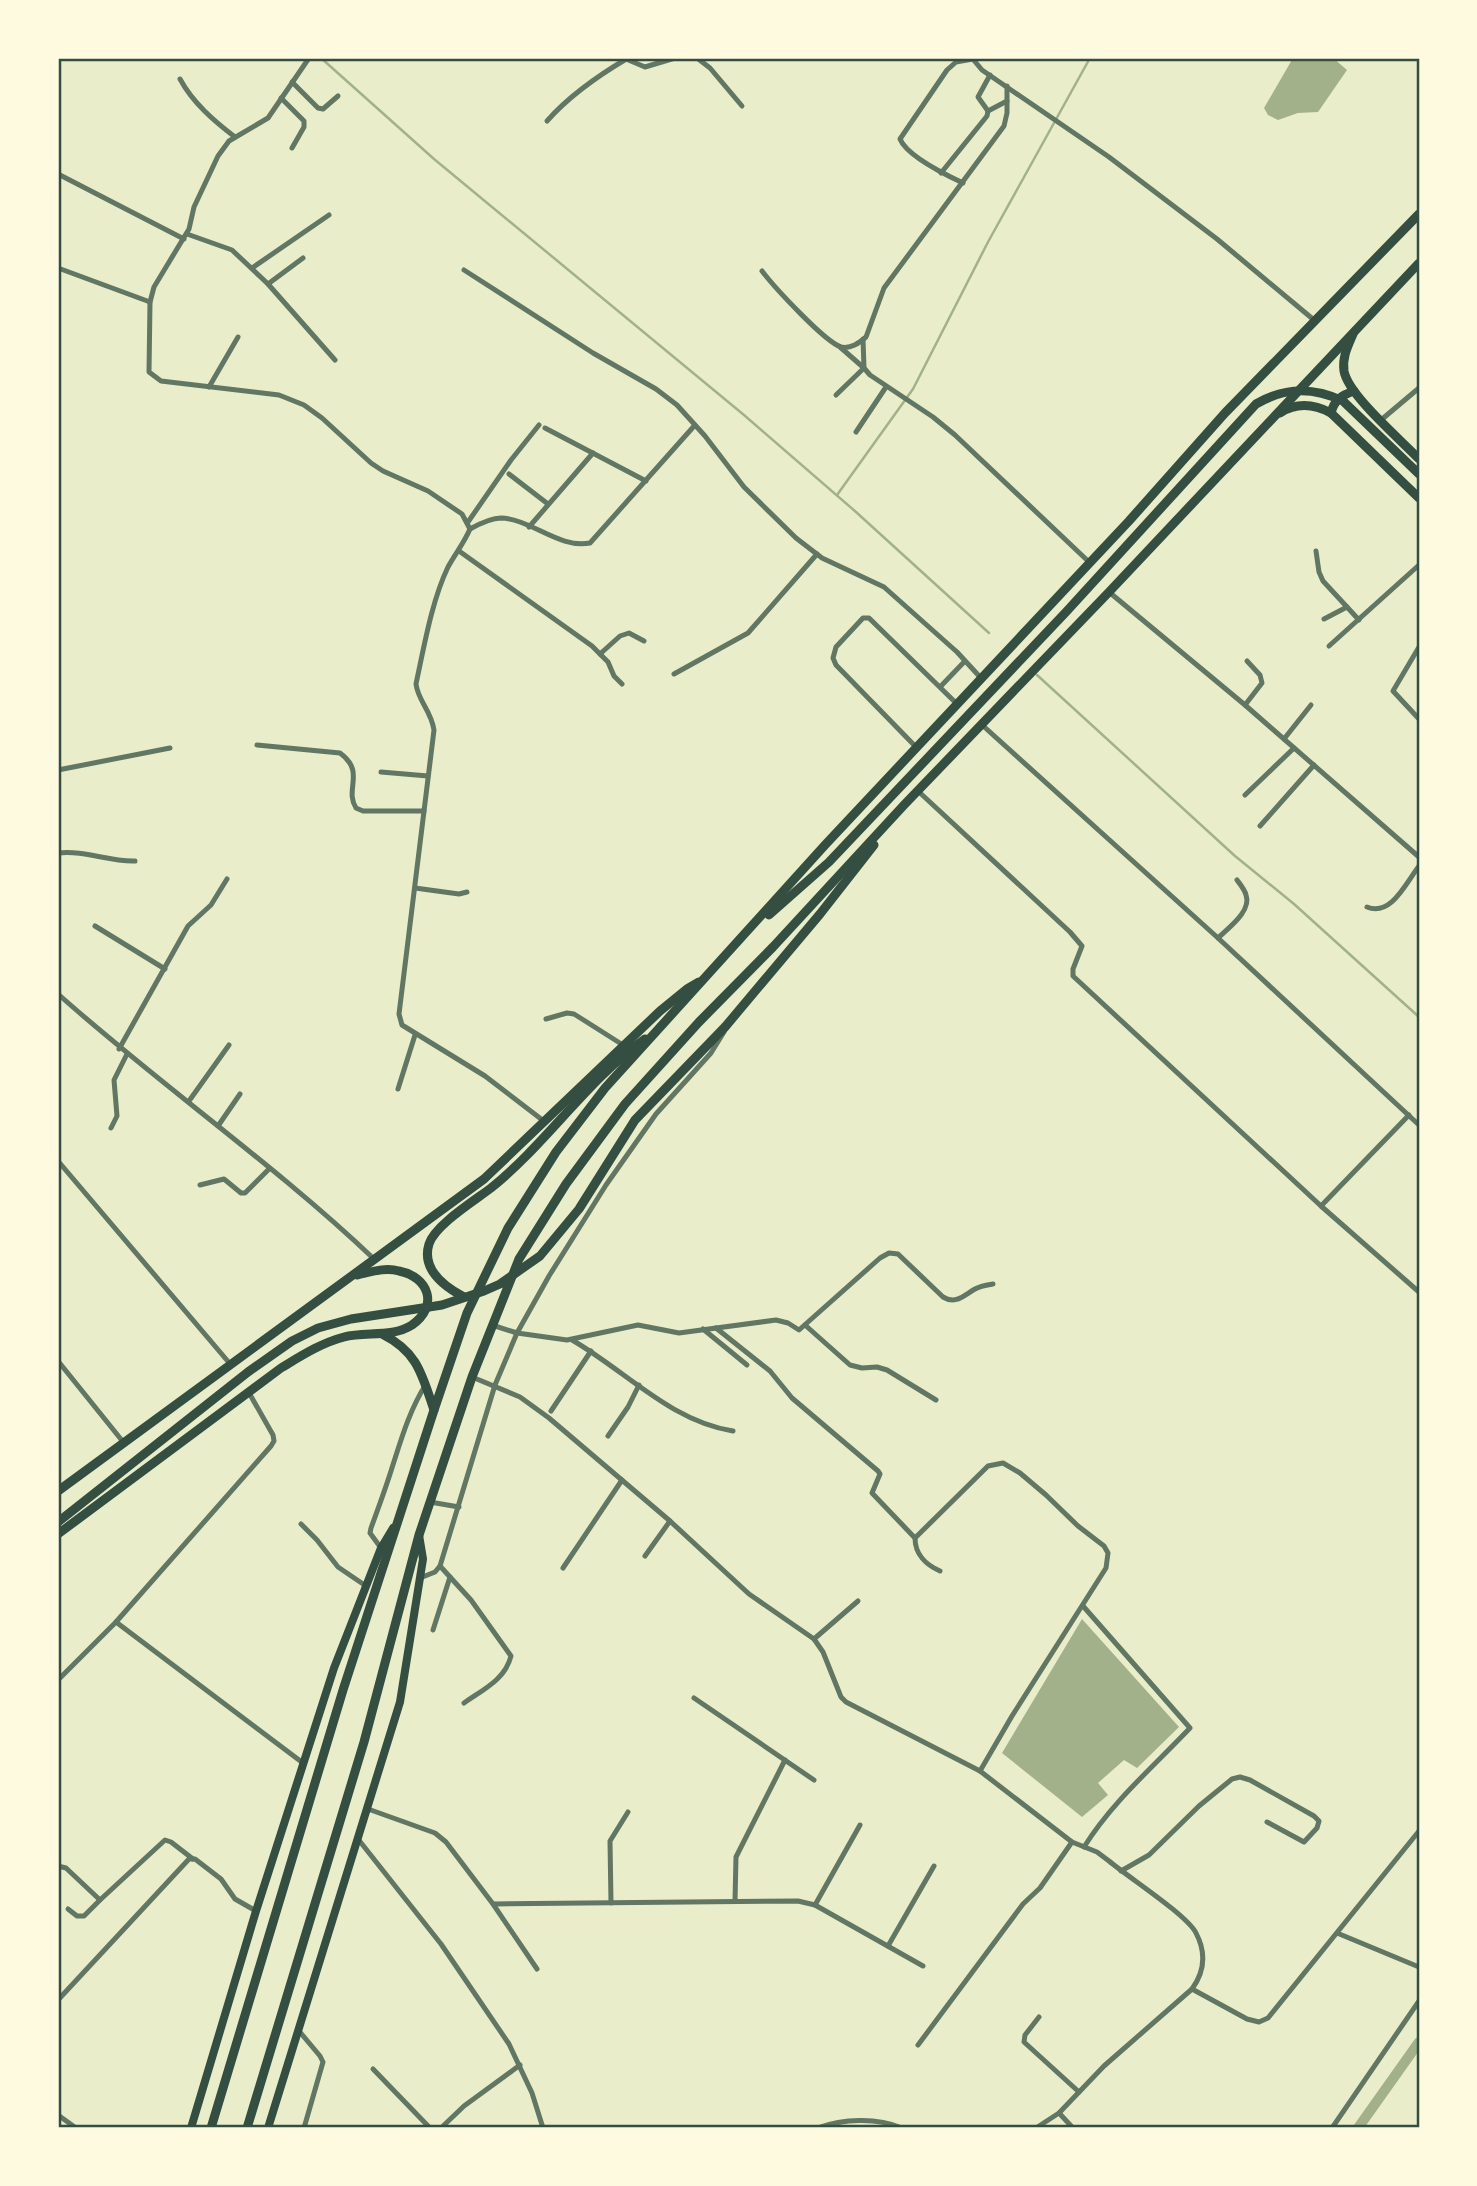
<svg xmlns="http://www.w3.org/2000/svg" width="1477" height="2186" font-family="'Open Sans',sans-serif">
<rect width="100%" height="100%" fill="#e9edc9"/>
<g fill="#a3b18a">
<path d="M 1293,58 L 1333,58 L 1347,70 L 1318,112 L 1298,113 L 1278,120 L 1268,115 L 1264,108 Z"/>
<path d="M 1082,1619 L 1179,1727 L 1137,1768 L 1124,1760 L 1098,1783 L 1108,1795 L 1082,1817 L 1002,1753 Z"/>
</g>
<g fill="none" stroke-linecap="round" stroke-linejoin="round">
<g stroke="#a3b18a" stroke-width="2.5">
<path d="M 321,58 L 434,159 L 744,415 L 856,512 L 989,633"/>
<path d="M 837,495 L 913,389 L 988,242 L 1090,58"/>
<path d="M 1037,675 L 1235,856 L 1294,904 L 1419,1017"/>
</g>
<path stroke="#a3b18a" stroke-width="10" d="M 1358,2128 L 1419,2042"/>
<g stroke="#617663" stroke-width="5">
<path d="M 309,58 L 268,118 L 229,141 L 218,156 L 194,207 L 189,229 L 154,287 L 150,302 L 149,372 L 161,381 L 279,395 L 304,405 L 322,418 L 371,463 L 383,471 L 428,491 L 462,514 L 470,529 C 464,543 455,554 448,567 C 432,600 424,647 416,684 C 418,701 431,710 434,730 L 399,1014 L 402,1025 L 485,1076 L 545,1122"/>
<path d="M 697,58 L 710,68 L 742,106"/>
<path d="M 972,58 L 982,70 L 1109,157 L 1217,239 L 1314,320"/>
<path d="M 626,59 L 645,67 L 675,58"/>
<path d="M 180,79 C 193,103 214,121 235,137"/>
<path d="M 292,82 L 318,108 L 323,109 L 338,96"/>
<path d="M 281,98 L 304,121 L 304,127 L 292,148"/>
<path d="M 988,111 L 1007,101"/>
<path d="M 547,121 C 569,96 599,75 628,58"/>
<path d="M 941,173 L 987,116 L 988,111 L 978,97 L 990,75"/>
<path d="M 58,174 L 184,239"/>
<path d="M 963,183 C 946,175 907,156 900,139 L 947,70 L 956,62 L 973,59"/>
<path d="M 187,234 L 232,250 L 268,284 L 335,360"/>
<path d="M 58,268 L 150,302"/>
<path d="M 252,268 L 329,215"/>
<path d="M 464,270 L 593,353 L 656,389 L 677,405 L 705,436 L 744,487 L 796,538 L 822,558 L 884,587 L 957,652 L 980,677"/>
<path d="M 762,271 C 774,287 825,342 841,347 C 851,349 859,343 866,337 L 884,288 L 1004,126 L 1007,113 L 1007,86"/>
<path d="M 268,284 L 303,258"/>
<path d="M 863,339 L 864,368 L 870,375 L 933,417 L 955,435 L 1089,562"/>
<path d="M 209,387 L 238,337"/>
<path d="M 836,395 L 864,368 L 840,347"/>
<path d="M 1381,420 L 1419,388"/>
<path d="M 545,428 L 646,481"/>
<path d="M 856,432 L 886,387"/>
<path d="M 509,474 L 548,504"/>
<path d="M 468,522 L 511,460 L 539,425"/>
<path d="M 529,527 L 593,453"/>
<path d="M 470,529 C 479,524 491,518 501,518 C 531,519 559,549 590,543 L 695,425"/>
<path d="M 459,551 L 592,646 L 608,662 L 614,676 L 622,684"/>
<path d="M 1316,551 L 1319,572 L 1323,581 L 1359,620"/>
<path d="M 1109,592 L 1245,705 L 1419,857"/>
<path d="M 1324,619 L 1347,607"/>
<path d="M 1329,646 L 1419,565"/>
<path d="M 1419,647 L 1393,691 L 1419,719"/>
<path d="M 600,654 L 620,636 L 629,633 L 644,641"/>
<path d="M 674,674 L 748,633 L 817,554"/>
<path d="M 941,686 L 965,661"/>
<path d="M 1245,705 L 1262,683 L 1260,675 L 1247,661"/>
<path d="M 981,724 L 1218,938 L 1419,1125"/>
<path d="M 1284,739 L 1311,705"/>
<path d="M 257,745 L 340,753 C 366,772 344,789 356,808 L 363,811 L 424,811"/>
<path d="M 916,747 L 836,665 L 833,658 L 836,647 L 863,618 L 869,618 L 956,703"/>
<path d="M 58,770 L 170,748"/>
<path d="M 381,772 L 428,776"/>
<path d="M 918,791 L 1070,932 L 1082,946 L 1073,969 L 1073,976 L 1321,1206 L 1419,1292"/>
<path d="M 1245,795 L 1294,748"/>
<path d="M 1260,826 L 1314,765"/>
<path d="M 58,853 C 85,850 109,862 135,861"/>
<path d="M 415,888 L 459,894 L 467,892"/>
<path d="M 1367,907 C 1391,917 1406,883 1419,866"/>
<path d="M 95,926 L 165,969"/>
<path d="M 1218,938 C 1228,928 1252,911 1246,895 C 1245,890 1240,884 1237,880"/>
<path d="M 58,994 C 160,1085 274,1164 374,1259"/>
<path d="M 546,1019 L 567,1013 L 574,1014 L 623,1045"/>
<path d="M 119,1049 L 188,926 L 211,905 L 227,879"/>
<path d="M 398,1089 L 415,1035"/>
<path d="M 189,1101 L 229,1045"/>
<path d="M 218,1126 L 240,1094"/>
<path d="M 111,1128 L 117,1116 L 114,1080 L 127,1054"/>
<path d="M 58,1161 L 231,1365"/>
<path d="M 200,1185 L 224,1179 L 241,1193 L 245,1193 L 269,1169"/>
<path d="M 1321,1206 L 1409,1115"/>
<path d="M 492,1325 L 517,1333 L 567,1340 L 638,1325 L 679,1333 L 776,1320 L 788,1323 L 799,1330 L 880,1258 L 889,1253 L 898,1254 L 943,1297 C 956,1305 964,1295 975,1289 C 980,1286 987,1285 993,1284"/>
<path d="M 805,1325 L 850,1365 L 862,1368 L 877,1367 L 887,1370 L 936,1400"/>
<path d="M 716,1328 L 770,1371 L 792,1398 L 878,1471 L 880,1474 L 872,1493 L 915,1538 C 915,1554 926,1565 940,1571"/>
<path d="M 703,1329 L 747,1365"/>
<path d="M 572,1340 C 626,1371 670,1421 733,1431"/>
<path d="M 58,1361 L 124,1443"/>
<path d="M 472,1377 L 520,1397 L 549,1418 L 670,1521 L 749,1594 L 814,1639 L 823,1652 L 841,1697 L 846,1702 L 980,1771 L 1072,1842 L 1097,1852 L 1109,1861 C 1128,1877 1187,1915 1196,1933 C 1206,1952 1205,1971 1192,1989 L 1104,2066 L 1059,2113 L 1036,2128"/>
<path d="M 551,1411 L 591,1351"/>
<path d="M 608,1436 L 628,1407 L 639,1385"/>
<path d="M 430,1502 L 459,1507"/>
<path d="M 301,1524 L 317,1540 L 338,1567 L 366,1586"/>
<path d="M 915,1538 L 988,1466 L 1003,1463 L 1020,1473 L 1046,1495 L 1078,1526 L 1104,1546 L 1108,1553 L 1106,1568 L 1012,1716 L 980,1771"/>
<path d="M 381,1548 L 370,1533 L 371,1528 C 378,1509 385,1490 391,1471 C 401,1440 409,1411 426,1384"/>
<path d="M 645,1556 L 670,1521"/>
<path d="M 563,1568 L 622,1480"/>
<path d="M 450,1577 L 471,1600 L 511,1656 C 505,1680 482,1690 464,1703"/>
<path d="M 420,1578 L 435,1572 L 440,1566"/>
<path d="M 1083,1606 L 1190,1728 C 1154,1766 1112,1802 1084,1847"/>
<path d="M 116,1622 L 303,1763"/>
<path d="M 433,1630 L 450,1577 L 440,1566 L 495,1385 L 517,1333 L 549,1276 L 606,1185 L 656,1114 L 711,1053 L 724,1032"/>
<path d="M 814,1639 L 858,1601"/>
<path d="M 58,1680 L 116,1622 L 271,1446 L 274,1441 L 273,1435 L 248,1391"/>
<path d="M 694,1698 L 814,1780"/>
<path d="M 368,1809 L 435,1833 L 446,1842 L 493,1904 L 537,1969"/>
<path d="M 358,1839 L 441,1944 L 509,2044 L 532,2093 L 543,2128"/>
<path d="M 58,1866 L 66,1868 L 100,1900 L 165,1840 L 171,1842 L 193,1859"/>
<path d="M 1121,1871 L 1149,1855 L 1199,1806 L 1232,1779 L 1240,1777 L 1250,1780 L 1314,1816 L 1319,1821 L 1317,1828 L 1304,1842 L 1267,1822"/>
<path d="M 735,1901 L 736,1857 L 785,1760"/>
<path d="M 611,1903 L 610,1841 L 628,1812"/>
<path d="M 493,1904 L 798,1901 L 815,1905 L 923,1966"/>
<path d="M 815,1905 L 860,1825"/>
<path d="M 68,1909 L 77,1916 L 84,1916 L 100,1900"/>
<path d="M 1337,1933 L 1419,1967"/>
<path d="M 888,1946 L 934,1866"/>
<path d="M 1192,1989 L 1247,2019 L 1259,2022 L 1268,2018 L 1419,1831"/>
<path d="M 58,2000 L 189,1859 L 195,1859 L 221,1879 L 235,1899 L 256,1911"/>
<path d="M 1039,2017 L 1025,2035 L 1024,2042 L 1079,2092"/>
<path d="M 299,2031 L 320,2056 L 323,2062 L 304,2128"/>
<path d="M 918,2045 L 1023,1904 L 1040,1888 L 1072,1842"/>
<path d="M 373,2069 L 430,2128"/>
<path d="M 1059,2113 L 1073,2128"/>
<path d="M 58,2115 L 76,2128"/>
<path d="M 441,2128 L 464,2106 L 520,2065"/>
<path d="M 817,2128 C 843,2119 876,2117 902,2128"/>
<path d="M 1332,2128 L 1419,2001"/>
</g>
<g stroke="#344e41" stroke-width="8">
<path d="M 191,2128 L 256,1911 L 334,1668 L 381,1548 L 393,1528"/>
<path d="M 268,2128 L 400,1702 L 423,1559 L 419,1535"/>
</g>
<g stroke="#344e41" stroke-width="9">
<path d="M 1353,334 C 1348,346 1342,357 1344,371 C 1348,395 1401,440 1419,459"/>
<path d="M 1280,413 C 1297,402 1314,404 1331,413 L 1419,498"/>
<path d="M 1331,413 C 1334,400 1342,395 1354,391"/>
<path d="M 382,1334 C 418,1352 422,1375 434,1410"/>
<path d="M 58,1491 L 484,1179 L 660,1011 L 687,989 L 699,982"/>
<path d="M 58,1534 L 281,1368 C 301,1356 321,1343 344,1337 C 365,1331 392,1338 412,1325 C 439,1306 429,1277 399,1271 C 385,1267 371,1272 357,1275"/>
</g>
<g stroke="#344e41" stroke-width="9">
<path d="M 769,915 L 829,862 L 1066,612 L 1256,404 C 1285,387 1313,387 1343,401 L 1419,474"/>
<path d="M 464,1297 C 445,1287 421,1270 429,1244 C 435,1225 474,1201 491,1188 C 547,1143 587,1080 645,1039"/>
<path d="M 58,1522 L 248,1372 L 292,1341 L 318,1328 L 351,1319 L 442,1305 L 484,1291 L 500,1284 L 540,1256 L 579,1209 L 635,1120 L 725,1027 L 820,914 L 874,845"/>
<path d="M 211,2128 L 343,1690 L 434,1410 L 467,1313 L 508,1228 L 556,1152 L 605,1088 L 825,845 L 1129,521 L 1225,413 L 1419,214"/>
<path d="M 247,2128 L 364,1742 L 419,1535 L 472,1377 L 519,1259 L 566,1184 L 625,1104 L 699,1022 L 773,947 L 904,805 L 1109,592 L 1419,263"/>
</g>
</g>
<rect width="1477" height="2186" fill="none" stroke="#fefae0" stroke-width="119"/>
<rect x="60" y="60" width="1358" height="2066" fill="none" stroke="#344e41" stroke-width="2.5"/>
</svg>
